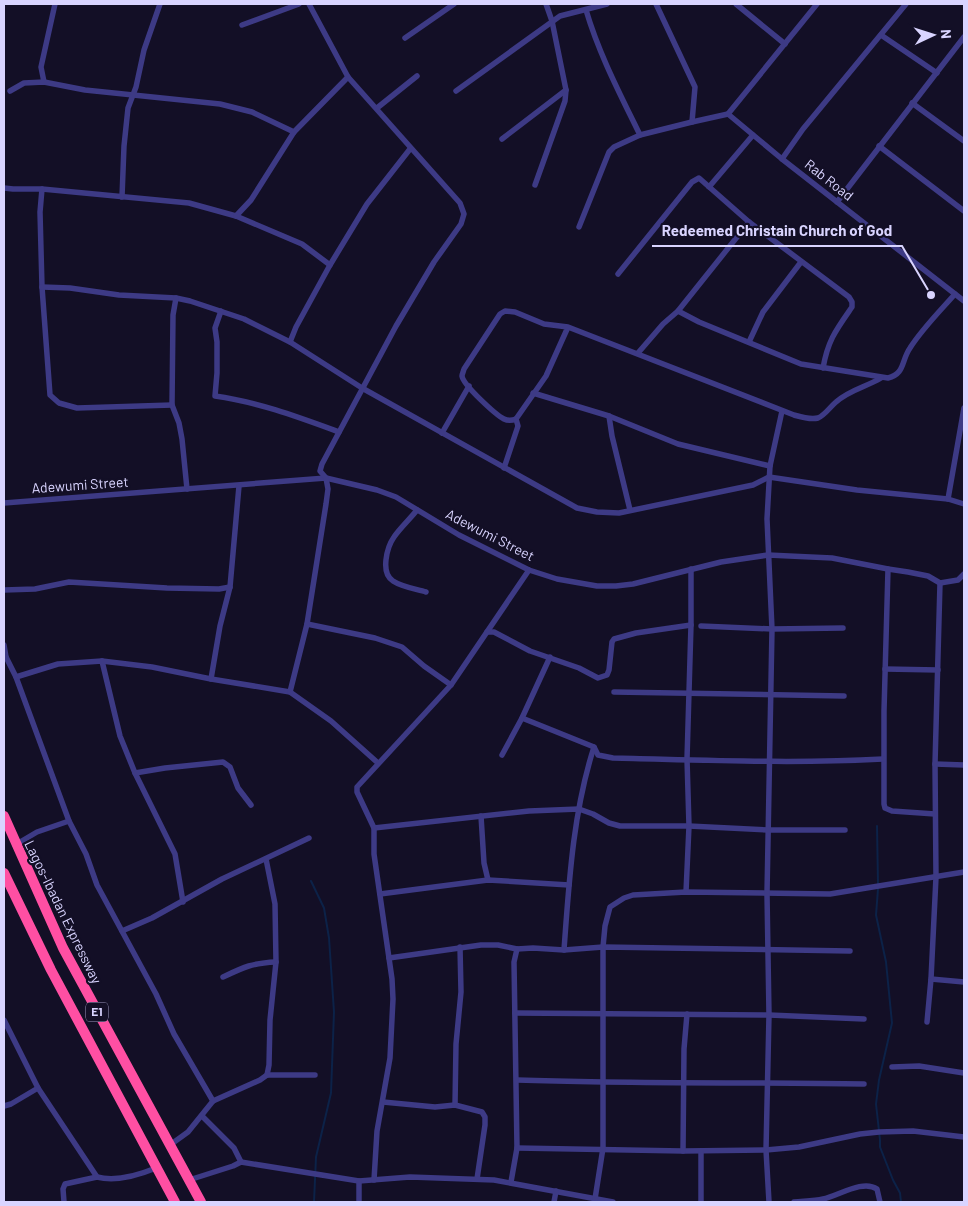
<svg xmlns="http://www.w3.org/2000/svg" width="968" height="1206" font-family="Barlow,sans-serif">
<rect width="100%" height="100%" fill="#130f26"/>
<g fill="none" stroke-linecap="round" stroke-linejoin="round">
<g stroke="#0c2248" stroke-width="2">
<path d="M 877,826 L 878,884"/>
<path d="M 311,881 L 324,908 L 329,938 L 334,1012 L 331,1093 L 316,1157 L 314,1202"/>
<path d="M 878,889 L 876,915 L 886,962 L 892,1023 L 879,1080 L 876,1104 L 880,1140 L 880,1147 L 893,1180 L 900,1193 L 901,1202"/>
</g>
<g stroke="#3d3a85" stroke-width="5.5">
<path d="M 656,4 L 695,87 L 692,122"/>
<path d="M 736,4 L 785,44"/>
<path d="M 586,10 C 599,54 620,94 640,135"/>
<path d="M 242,25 L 299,4"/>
<path d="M 881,35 L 937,73"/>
<path d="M 405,38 L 454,4"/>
<path d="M 44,82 L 41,67 L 55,4"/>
<path d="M 10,91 L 24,83 L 44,82 L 85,90 L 220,104 L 252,112 L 294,132"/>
<path d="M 456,91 L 560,16 L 607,4"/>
<path d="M 912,103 L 964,141"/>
<path d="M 377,108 L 417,76"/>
<path d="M 728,114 L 782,159 L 964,301"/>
<path d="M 502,139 L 566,90"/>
<path d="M 879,146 L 964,211"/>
<path d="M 782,159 L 803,129 L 906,4"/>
<path d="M 535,185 L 565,101 L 566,90 L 552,21 L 546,4"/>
<path d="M 709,187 L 753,135"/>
<path d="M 4,188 L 13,189 L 42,189 L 189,203 L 236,216 L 302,244 L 330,265"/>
<path d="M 42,189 L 40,212 L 42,287 L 50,395 L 59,403 L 77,408 L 172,405"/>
<path d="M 122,197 L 124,146 L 128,108 L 136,87 L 144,50 L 160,4"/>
<path d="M 837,202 L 964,37"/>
<path d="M 236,216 L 251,200 L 294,132 L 348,77"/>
<path d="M 579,227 L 609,152 L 614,147 L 640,135 L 692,122 L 728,114 L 817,4"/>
<path d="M 618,274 L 692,182 L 699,178 L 749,222 L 849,297 L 852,302 L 852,307 C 836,330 828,340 823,368"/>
<path d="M 42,287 L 70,288 L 119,295 L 176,298 L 190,301 L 244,319 L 290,342 L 362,388 L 577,508 L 597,512 L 619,513 L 753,485 L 769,477 L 857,490 L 948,499 L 964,504"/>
<path d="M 176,298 L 173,315 L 172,405 L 179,423 L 182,439 L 187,489"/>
<path d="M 221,311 L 215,328 L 217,342 L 217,373 L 215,396 C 258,402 298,417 339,432"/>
<path d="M 678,311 L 699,322 L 801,364 L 888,378 C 905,374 901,361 910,348 C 922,329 940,311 955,294"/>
<path d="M 568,327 L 546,376 L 516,419 C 511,421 508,421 504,419 C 496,415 463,385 462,376 C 462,374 464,370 464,369 L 500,314 L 505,311 L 515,312 L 544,324 L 568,327 L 794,415 C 801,417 810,420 818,418 C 825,415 830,407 836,402 C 849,390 866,387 881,378"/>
<path d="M 290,342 L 296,327 L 330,265 L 367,204 L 410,149"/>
<path d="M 749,342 L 763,312 L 801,262"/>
<path d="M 638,353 L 663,324 L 678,311 L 749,222"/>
<path d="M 533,393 L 609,416 L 678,444 L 770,466"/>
<path d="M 609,416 L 612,436 L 630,510"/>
<path d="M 442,433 L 469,386"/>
<path d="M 504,468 L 518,426 L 516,419"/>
<path d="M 948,499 L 964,408"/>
<path d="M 4,503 L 326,478 L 377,490 L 396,497 L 459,535 L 529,570 L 557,579 L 597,586 L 616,586 L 633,584 L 721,562 L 768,555 L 832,558 L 888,569 L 908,572 L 928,576 L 940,583 L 958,580 L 964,574"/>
<path d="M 417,510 C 410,519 400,528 394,537 C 387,547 380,573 393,581 C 402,587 416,589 426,592"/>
<path d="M 888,569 L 884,711 L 884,804 L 885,808 L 892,811 L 935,814"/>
<path d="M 4,590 L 35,589 L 69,582 L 167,588 L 219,589 L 230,587"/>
<path d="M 307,624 L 375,638 L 402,647 L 424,666 L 451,685"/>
<path d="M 701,626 L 772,629 L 843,628"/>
<path d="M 487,632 L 494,632 L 530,651 L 579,668 L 598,678 L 607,675 L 609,670 L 612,642 L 614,639 L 636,633 L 691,625"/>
<path d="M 4,645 L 6,657 L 4,657"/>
<path d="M 6,657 L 16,677 L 69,821 L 86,854 L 97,885 L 156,994 L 174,1034 L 213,1101"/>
<path d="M 102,661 L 120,736 L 135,773 L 175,854 L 183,902"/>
<path d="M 885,669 L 938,670"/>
<path d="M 16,677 L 58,664 L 102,661 L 152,667 L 211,679 L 290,692 L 331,721 L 378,763"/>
<path d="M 211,679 L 220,626 L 230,587 L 239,486"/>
<path d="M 290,692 L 307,624 L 326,504 L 328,489 L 326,478 L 320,471 L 322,464 L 396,326 L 434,262 L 461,224 L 464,214 L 460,203 L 348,77 L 309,4"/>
<path d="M 614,692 L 844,696"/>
<path d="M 522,718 L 594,747 L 598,755 L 613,758 C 703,760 793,764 883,759"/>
<path d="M 502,755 L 522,718 L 550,657"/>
<path d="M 935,764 L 964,765"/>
<path d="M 135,773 L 165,768 L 223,762 L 230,767 L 238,788 L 251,805"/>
<path d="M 481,816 L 484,863 L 488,880"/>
<path d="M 374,828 L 529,811 L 579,809 L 593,814 L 609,823 L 620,826 L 689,826 L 768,830 L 845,830"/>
<path d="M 15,845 L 37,832 L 69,821"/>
<path d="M 266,859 L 275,904 L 276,962 L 270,1020 L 269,1065 L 267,1075"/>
<path d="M 686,892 L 689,826 L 687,759 L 691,625 L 691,569"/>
<path d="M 380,894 L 488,880 L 569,885"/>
<path d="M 122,931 L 152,918 L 222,879 L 309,838"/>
<path d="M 564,950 C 569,882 573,812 594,747"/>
<path d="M 389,958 L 481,945 L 498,945 L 517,949 L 533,948 L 564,950 L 603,947 L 850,951"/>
<path d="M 223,977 C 244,967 252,963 276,962"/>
<path d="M 931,979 L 964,982"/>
<path d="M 515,1013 L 769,1015 L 864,1019"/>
<path d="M 4,1020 L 38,1088 L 97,1177 C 116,1182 139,1175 156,1168"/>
<path d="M 927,1022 L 931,979 L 936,877 L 935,764 L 940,583"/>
<path d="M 892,1067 L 919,1066 L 964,1073"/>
<path d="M 517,1080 C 633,1084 749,1082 864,1084"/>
<path d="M 383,1102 L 435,1107 L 455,1105 L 482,1112 L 485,1117 L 485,1125 L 477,1179"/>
<path d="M 455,1105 L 456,1044 L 461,992 L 460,947"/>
<path d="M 4,1106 L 11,1104 L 38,1088"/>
<path d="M 202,1116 L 234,1148 L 241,1162"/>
<path d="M 170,1145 L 188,1132 L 213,1101 L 260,1080 L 267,1075 L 315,1075"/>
<path d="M 517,1148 L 683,1151 L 766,1150 L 799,1147 L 860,1134 L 879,1132 L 913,1131 L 964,1137"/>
<path d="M 683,1151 L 684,1049 L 687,1014"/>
<path d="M 701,1151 L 701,1202"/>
<path d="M 189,1180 L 233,1166 L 241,1162 L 359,1181 L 410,1177 L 494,1180 L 613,1202"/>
<path d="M 374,1180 L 377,1131 L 390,1058 L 393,999 L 392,979 L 374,854 L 374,828 L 357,792 L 357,787 L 451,685 L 529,570"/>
<path d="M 359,1181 L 359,1202"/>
<path d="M 511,1182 L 517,1148 L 514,962 L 517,949"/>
<path d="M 595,1199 L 603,1148 L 603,947 L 605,926 L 610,907 L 624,898 L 633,895 L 686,892 L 830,894 L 964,872"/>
<path d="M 64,1202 L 63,1189 L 65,1184 L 97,1177"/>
<path d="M 554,1202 L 556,1191"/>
<path d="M 769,1202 L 766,1150 L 769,1015 L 767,894 L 772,629 L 767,519 L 770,466 L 782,411"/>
<path d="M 794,1202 C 804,1201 814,1201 823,1199 C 838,1196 863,1179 877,1189 L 880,1202"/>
</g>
<g stroke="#ff4fa3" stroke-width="10">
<path d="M 4,816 L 63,948 L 201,1202"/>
<path d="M 4,873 L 51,970 L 175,1202"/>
</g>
</g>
<g text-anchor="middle" stroke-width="4.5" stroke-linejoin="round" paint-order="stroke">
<rect fill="#130f26" stroke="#9e99be" stroke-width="1" x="86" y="1002.5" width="22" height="19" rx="4"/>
<g font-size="12" font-weight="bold" fill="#d9d4ff">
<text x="97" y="1016">E1</text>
</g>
<g font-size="14" fill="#d9d4ff" stroke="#130f26">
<text transform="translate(829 180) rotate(38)" y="5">Rab Road</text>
<text transform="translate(80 485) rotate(-4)" y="5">Adewumi Street</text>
<text transform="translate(490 535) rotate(27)" y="5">Adewumi Street</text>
<text transform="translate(63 912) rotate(64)" y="5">Lagos-Ibadan Expressway</text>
</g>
</g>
<path fill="none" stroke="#d9d4ff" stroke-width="2" d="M931 295L902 246H652"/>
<circle fill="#d9d4ff" stroke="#130f26" stroke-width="2" cx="931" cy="295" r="5"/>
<g font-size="15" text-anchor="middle" font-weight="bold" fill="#d9d4ff" stroke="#130f26" stroke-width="4.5" stroke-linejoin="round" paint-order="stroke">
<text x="777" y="236">Redeemed Christain Church of God</text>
</g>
<rect width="968" height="1206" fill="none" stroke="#d9d4ff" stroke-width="10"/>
<g transform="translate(933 35) rotate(86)" stroke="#130f26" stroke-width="4" paint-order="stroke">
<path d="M0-4L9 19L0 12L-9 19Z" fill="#d9d4ff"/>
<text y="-8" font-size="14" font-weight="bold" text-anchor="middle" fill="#d9d4ff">N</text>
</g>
</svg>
